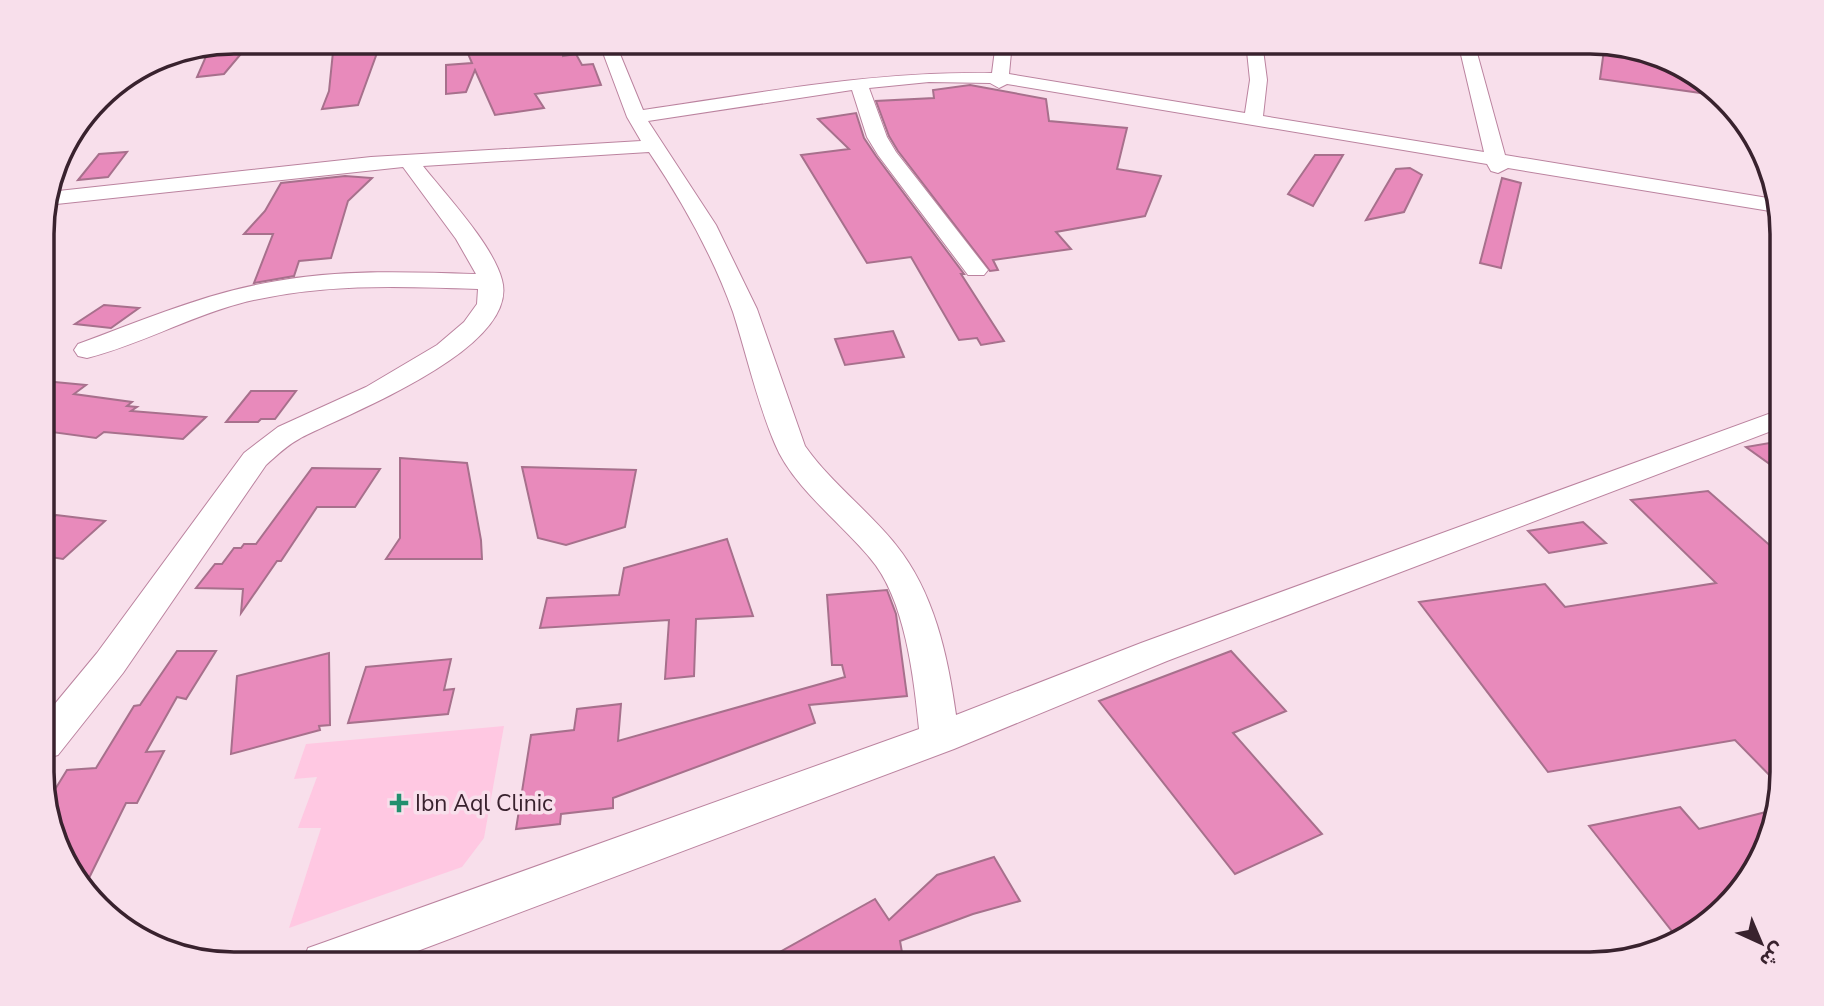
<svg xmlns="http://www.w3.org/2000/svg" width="1824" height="1006" font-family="'Nunito Sans','Noto Sans Arabic',sans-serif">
<rect width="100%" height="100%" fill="#f8dfeb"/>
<path fill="#ffc8e2" d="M 504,726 L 484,838 L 462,867 L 289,928 L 321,828 L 298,828 L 317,777 L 294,779 L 306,744 Z"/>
<g fill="#e88abb" stroke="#a7708c" stroke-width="2">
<path d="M 234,42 L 251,42 L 224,74 L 197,77 L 210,47 Z"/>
<path d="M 334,42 L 381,42 L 358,105 L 322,109 L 329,91 Z"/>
<path d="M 463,42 L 563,42 L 563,56 L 576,54 L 582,65 L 593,64 L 601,85 L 535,94 L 544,108 L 495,115 L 475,70 L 466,92 L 446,94 L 446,65 L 472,63 Z"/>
<path d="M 1604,50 L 1638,55 L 1686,67 L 1715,95 L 1600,79 Z"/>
<path d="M 970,85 L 1046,99 L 1049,121 L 1127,128 L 1117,169 L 1161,176 L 1145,216 L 1056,232 L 1071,249 L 993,260 L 998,270 L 990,271 L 898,151 L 889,136 L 876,101 L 934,98 L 933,90 Z"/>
<path d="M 856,113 L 864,138 L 876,156 L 964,274 L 961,274 L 1004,341 L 981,345 L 977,338 L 959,340 L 911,257 L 867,263 L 801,155 L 849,149 L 818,119 Z"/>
<path d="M 127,152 L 108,177 L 78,180 L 99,154 Z"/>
<path d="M 1315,155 L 1343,155 L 1313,206 L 1288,194 Z"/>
<path d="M 1410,168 L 1422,175 L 1404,212 L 1366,220 L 1396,169 Z"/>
<path d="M 345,176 L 372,178 L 348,201 L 331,258 L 299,261 L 294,276 L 254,283 L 273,234 L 244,234 L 265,211 L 281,183 Z"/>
<path d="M 1502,178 L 1521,183 L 1501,268 L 1480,263 Z"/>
<path d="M 104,305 L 139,308 L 111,328 L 75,324 Z"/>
<path d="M 893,331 L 904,357 L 845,365 L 835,339 Z"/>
<path d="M 44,381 L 86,385 L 74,394 L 132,402 L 127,406 L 137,407 L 131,411 L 206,417 L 183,439 L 104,432 L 96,438 L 44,431 Z"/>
<path d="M 251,391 L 296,391 L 275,419 L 261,419 L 258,422 L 226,422 Z"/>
<path d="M 1782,441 L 1782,473 L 1746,447 Z"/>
<path d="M 400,458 L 467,463 L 481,540 L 482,559 L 386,559 L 400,538 Z"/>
<path d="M 522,467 L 636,470 L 625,527 L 566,545 L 538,538 Z"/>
<path d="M 312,468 L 380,469 L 355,507 L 317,507 L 281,561 L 277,561 L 241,613 L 243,589 L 196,588 L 215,564 L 222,564 L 234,548 L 241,548 L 244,544 L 256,544 Z"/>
<path d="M 1708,491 L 1782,556 L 1781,787 L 1735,740 L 1548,772 L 1419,602 L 1545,584 L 1565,607 L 1716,583 L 1631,500 Z"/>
<path d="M 56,515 L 105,521 L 63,559 L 44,556 L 44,526 Z"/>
<path d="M 1583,522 L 1606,543 L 1549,553 L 1528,531 Z"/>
<path d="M 727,539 L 753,616 L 696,619 L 694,676 L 665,679 L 669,620 L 540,628 L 547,598 L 619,595 L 624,568 Z"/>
<path d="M 887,590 L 896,614 L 907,696 L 809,705 L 815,723 L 613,798 L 613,808 L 561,814 L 560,824 L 516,829 L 531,735 L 574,730 L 577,709 L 621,704 L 618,741 L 845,677 L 842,665 L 832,665 L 827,595 Z"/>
<path d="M 177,651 L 216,651 L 186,699 L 177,697 L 146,752 L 164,751 L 137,803 L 126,803 L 89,878 L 75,880 L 46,804 L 67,770 L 96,768 L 134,706 L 140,705 Z"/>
<path d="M 1231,651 L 1286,711 L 1233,733 L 1322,834 L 1235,874 L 1099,701 Z"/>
<path d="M 329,653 L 330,725 L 319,726 L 320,730 L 231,754 L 237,676 Z"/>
<path d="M 451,659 L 444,690 L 454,689 L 448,714 L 348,723 L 366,667 Z"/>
<path d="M 1680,807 L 1699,829 L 1774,810 L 1757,868 L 1686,938 L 1679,940 L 1589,826 Z"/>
<path d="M 994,857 L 1020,901 L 973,914 L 900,941 L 904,964 L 758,964 L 875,899 L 889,920 L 937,875 Z"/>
</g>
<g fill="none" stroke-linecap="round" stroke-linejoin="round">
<defs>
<path id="minor" d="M 599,42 L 615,42 L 643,110 C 759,93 874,71 992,73 L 996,42 L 1012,42 L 1009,74 L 1245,113 L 1250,80 L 1246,42 L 1262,42 L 1267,80 L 1263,116 L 1484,152 L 1458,42 L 1474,42 L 1505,155 L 1774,199 L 1779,212 L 1776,212 L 1508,168 L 1498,173 L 1491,171 L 1487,164 L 1007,84 L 999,88 L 990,83 L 929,82 L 869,88 L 887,137 L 896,152 L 988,270 L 984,275 L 968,275 L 878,155 L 867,137 L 852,90 L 648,121 L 716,225 L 757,309 L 805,446 C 831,483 868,510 896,545 C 934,592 948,656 956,715 L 1141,643 L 1782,409 L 1782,427 L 1167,661 L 954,749 L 383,964 L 302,964 L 308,948 L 325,942 L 919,729 C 914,678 905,598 870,558 C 841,523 792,486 775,444 C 757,402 747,356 733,312 C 713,256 682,201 649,152 L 423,166 C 446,195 493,245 502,280 C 521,349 346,414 299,439 C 286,446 276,456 266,465 L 123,673 L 58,755 L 44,759 L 44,717 L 97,653 L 244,453 L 278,427 L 366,387 L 437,345 L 464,322 L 477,304 L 478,289 C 398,286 316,283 238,304 C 187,318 139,345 87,358 L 78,356 L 74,350 L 78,344 C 143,320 208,292 277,281 C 343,269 410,272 476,274 L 456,239 L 403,167 L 47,205 L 45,205 L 49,192 L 371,157 L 641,141 L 627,117 Z"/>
</defs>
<use href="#minor" stroke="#bb839f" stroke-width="2"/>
<use href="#minor" fill="#fff" fill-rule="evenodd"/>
</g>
<path fill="#218f6e" stroke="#f8dfeb" stroke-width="2.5" d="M395.5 792.5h7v7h7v7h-7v7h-7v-7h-7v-7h7z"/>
<g text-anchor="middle" stroke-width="7" stroke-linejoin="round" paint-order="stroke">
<g font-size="23" fill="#39222e" stroke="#f8dfeb" text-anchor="start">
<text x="415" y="811">Ibn Aql Clinic</text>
</g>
</g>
<path d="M0 0H1824V1006H0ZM234 54H1590A180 180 0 0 1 1770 234V772A180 180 0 0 1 1590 952H234A180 180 0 0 1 54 772V234A180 180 0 0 1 234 54Z" fill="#f8dfeb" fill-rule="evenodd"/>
<path fill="none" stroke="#39222e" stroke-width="3.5" d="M234 54H1590A180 180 0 0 1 1770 234V772A180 180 0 0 1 1590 952H234A180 180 0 0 1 54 772V234A180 180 0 0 1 234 54Z"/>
<g transform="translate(1761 943) rotate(136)" stroke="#f8dfeb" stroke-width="5" paint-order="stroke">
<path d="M0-5L12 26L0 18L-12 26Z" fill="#39222e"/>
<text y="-10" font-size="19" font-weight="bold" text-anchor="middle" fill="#39222e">ش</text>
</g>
</svg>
